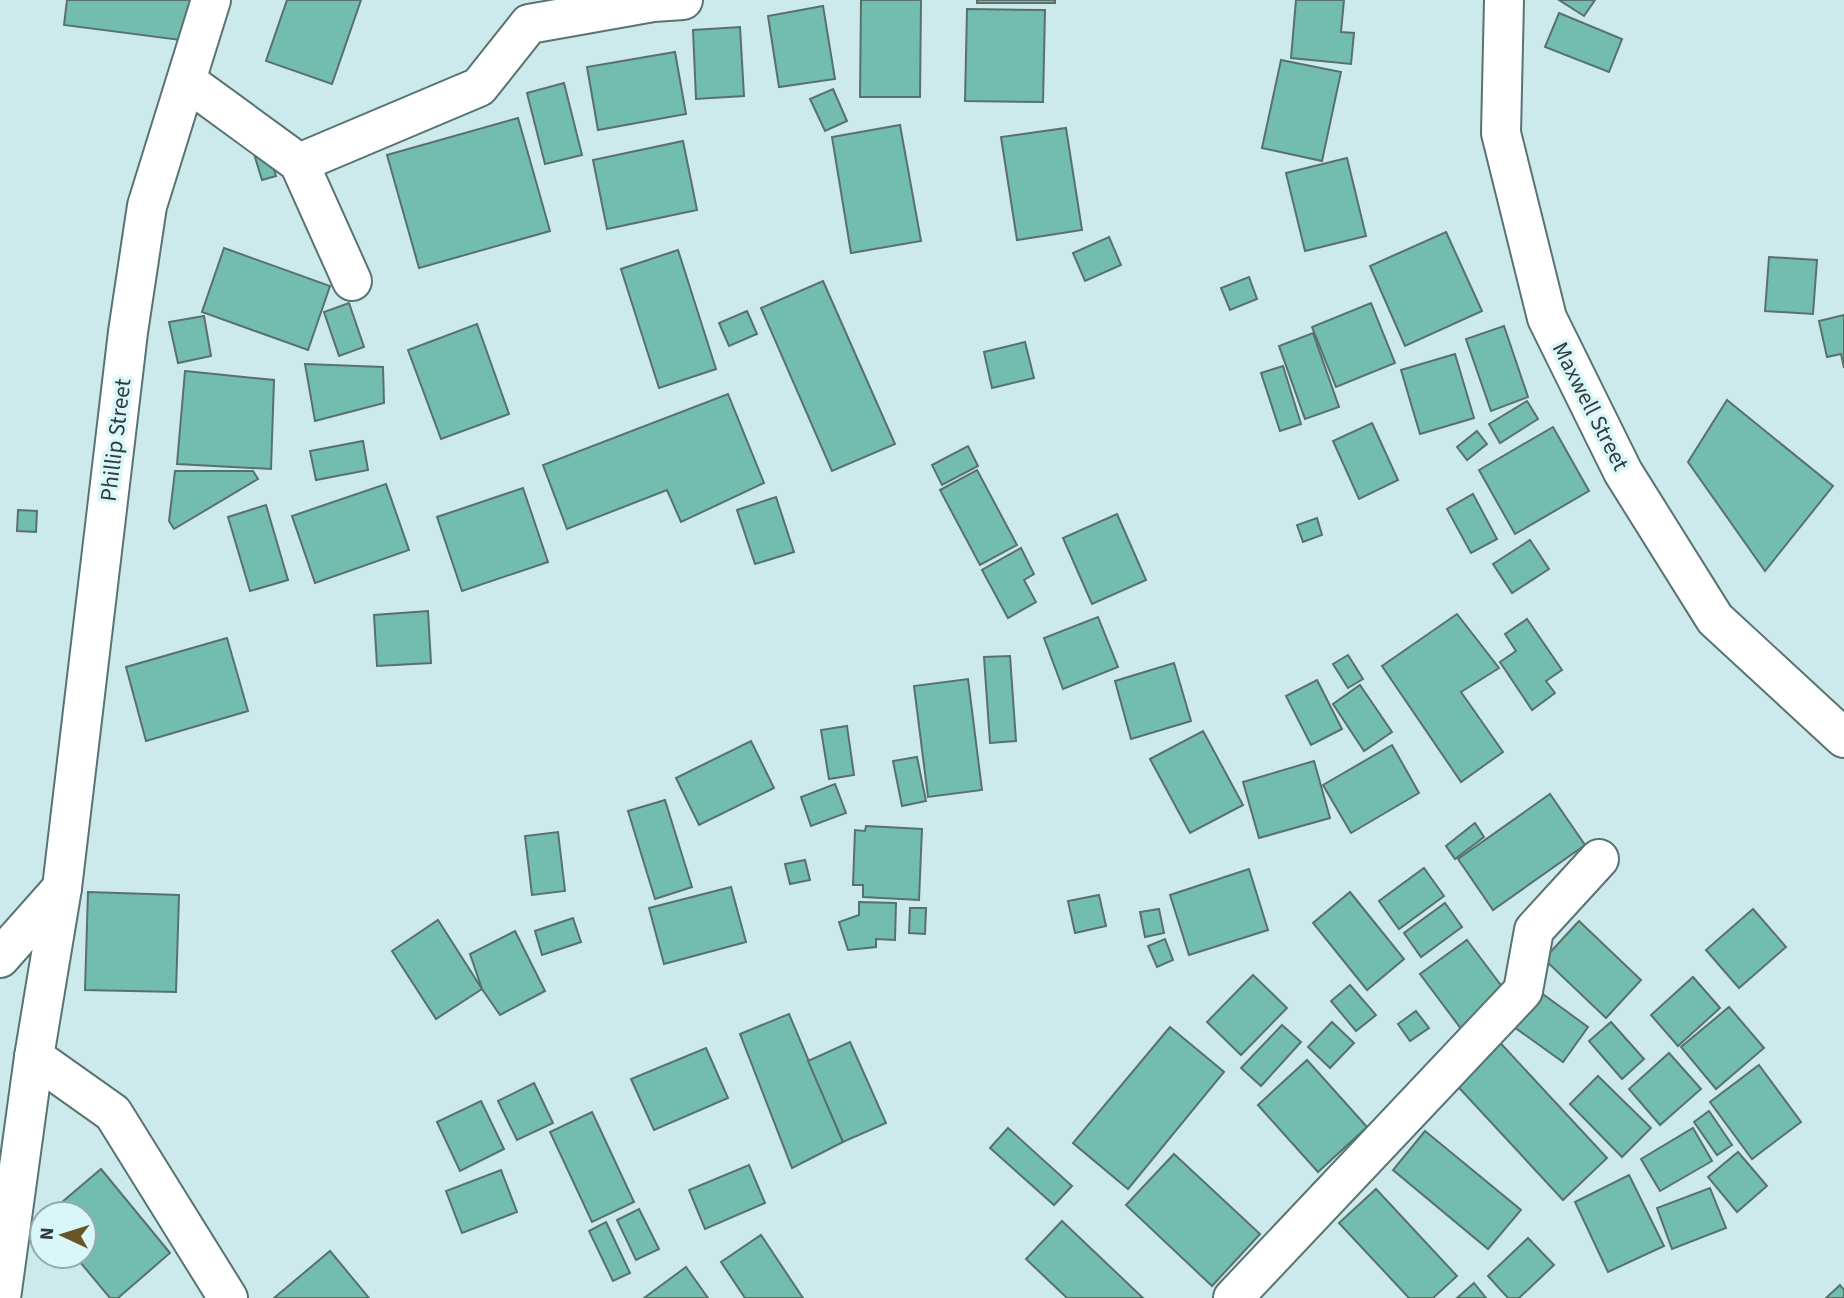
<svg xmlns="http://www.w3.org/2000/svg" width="1844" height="1298" font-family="'Source Sans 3',sans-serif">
<rect width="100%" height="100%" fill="#cce9eb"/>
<g fill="#73bdaf" stroke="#58716b" stroke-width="2">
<path d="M 67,0 L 194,0 L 188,41 L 64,25 Z"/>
<path d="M 287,0 L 361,0 L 332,84 L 266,61 Z"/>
<path d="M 861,0 L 921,0 L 920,97 L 860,97 Z"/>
<rect x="977" y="0" width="78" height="3"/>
<path d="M 1296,0 L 1344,0 L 1341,32 L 1354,33 L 1351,64 L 1291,58 Z"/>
<path d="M 1559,0 L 1595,0 L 1584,16 Z"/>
<path d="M 823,6 L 835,79 L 779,87 L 768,16 Z"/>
<path d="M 967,9 L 1045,10 L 1043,102 L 965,101 Z"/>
<path d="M 1559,13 L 1622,39 L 1609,72 L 1545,47 Z"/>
<path d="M 740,27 L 744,96 L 696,99 L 693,30 Z"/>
<path d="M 675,52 L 686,114 L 598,130 L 587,67 Z"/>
<path d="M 1281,60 L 1341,72 L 1322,161 L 1262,148 Z"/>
<path d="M 564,83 L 582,155 L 545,164 L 527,93 Z"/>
<path d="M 833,89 L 847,121 L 825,131 L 810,99 Z"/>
<path d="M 518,118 L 550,231 L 419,268 L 387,155 Z"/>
<path d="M 900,125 L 921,241 L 851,253 L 832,137 Z"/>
<path d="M 1066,128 L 1082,230 L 1017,240 L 1001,137 Z"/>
<path d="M 265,141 L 276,176 L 262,180 L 251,144 Z"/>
<path d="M 683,141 L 697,210 L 607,229 L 593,160 Z"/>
<path d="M 1347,158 L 1366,236 L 1305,251 L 1286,173 Z"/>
<path d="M 1446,232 L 1482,311 L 1405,346 L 1370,266 Z"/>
<path d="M 1109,237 L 1121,265 L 1085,281 L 1073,253 Z"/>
<path d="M 224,248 L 330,286 L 308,350 L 202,312 Z"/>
<path d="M 678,250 L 716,369 L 659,388 L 621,269 Z"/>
<path d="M 1769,257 L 1817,260 L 1813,314 L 1765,311 Z"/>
<path d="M 1249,277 L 1257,299 L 1230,310 L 1221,288 Z"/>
<path d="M 823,281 L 895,444 L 832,471 L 761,308 Z"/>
<path d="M 349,303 L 364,347 L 339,356 L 324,312 Z"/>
<path d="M 1371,303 L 1395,363 L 1336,387 L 1312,327 Z"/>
<path d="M 747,311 L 757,334 L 729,346 L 719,323 Z"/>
<path d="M 1844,315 L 1844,368 L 1841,354 L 1827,357 L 1819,321 Z"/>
<path d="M 204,316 L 211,356 L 178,363 L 169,322 Z"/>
<path d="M 477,324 L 509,414 L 441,439 L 408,350 Z"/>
<path d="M 1504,326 L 1528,397 L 1491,411 L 1466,339 Z"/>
<path d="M 1313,333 L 1339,407 L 1305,419 L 1279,346 Z"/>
<path d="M 1025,342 L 1034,378 L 992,388 L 984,352 Z"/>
<path d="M 1455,354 L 1474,418 L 1420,434 L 1401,370 Z"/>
<path d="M 305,364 L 383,367 L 384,403 L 315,421 Z"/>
<path d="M 1283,366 L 1301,424 L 1280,431 L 1261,373 Z"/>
<path d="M 185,371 L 274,380 L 271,469 L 177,464 Z"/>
<path d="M 728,394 L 764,483 L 681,522 L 667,490 L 567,529 L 543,465 Z"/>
<path d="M 1727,400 L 1833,486 L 1765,571 L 1688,462 Z"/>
<path d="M 1527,401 L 1538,419 L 1500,443 L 1489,424 Z"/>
<path d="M 1372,423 L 1398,480 L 1359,499 L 1333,441 Z"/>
<path d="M 1553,427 L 1589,491 L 1515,534 L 1479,470 Z"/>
<path d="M 1477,431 L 1487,444 L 1467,460 L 1457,447 Z"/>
<path d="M 363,441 L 368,470 L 316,480 L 310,451 Z"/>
<path d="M 968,446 L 978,466 L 942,485 L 932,465 Z"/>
<path d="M 977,470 L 1017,545 L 980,565 L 940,490 Z"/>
<path d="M 175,471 L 253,471 L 258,479 L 174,529 L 169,521 Z"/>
<path d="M 386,484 L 409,550 L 315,583 L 292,516 Z"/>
<path d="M 523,488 L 548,562 L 462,591 L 437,517 Z"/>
<path d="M 1473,494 L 1497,539 L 1471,553 L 1447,509 Z"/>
<path d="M 776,497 L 794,552 L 755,564 L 737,510 Z"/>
<path d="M 266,505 L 288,580 L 250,591 L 228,517 Z"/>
<path d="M 18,510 L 37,511 L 36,532 L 17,531 Z"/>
<path d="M 1117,514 L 1146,580 L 1092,604 L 1063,538 Z"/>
<path d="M 1317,518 L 1322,535 L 1303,542 L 1297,525 Z"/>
<path d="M 1530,540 L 1549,569 L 1512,593 L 1493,564 Z"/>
<path d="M 1021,548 L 1034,574 L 1024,580 L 1036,602 L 1008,618 L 982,570 Z"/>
<path d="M 428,611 L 431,663 L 377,666 L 374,615 Z"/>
<path d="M 1457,614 L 1499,668 L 1461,692 L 1503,752 L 1461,782 L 1382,666 Z"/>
<path d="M 1098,617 L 1118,667 L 1063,689 L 1044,638 Z"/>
<path d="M 1527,619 L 1562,670 L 1546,681 L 1555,693 L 1532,710 L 1500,662 L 1516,651 L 1505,634 Z"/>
<path d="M 227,638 L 248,711 L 146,741 L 126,667 Z"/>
<path d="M 1348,655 L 1363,679 L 1348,688 L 1333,664 Z"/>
<path d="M 1010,656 L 1016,741 L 990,743 L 984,657 Z"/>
<path d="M 1174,663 L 1191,721 L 1131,739 L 1115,681 Z"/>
<path d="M 968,679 L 982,790 L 928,797 L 914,686 Z"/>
<path d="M 1317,680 L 1342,729 L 1311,745 L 1286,696 Z"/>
<path d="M 1360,685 L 1392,732 L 1364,751 L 1333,704 Z"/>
<path d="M 847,726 L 854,775 L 829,779 L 821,730 Z"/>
<path d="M 1203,731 L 1243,805 L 1190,833 L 1150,759 Z"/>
<path d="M 751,741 L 774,788 L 699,825 L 676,778 Z"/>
<path d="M 1392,745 L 1419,793 L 1351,833 L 1323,785 Z"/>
<path d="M 917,757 L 926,801 L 902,806 L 893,761 Z"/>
<path d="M 1314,761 L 1330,818 L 1259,838 L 1243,782 Z"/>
<path d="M 835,784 L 846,813 L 811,826 L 801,797 Z"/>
<path d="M 1550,794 L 1585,845 L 1493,910 L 1458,859 Z"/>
<path d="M 665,800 L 692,887 L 655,899 L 628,811 Z"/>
<path d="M 1475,823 L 1484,837 L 1455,859 L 1446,846 Z"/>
<path d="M 866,826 L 922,829 L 919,900 L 863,897 L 863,885 L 853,885 L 855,830 L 865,831 Z"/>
<path d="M 558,832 L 565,891 L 532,895 L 525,836 Z"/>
<path d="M 805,860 L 810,880 L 790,884 L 785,864 Z"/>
<path d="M 1424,868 L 1444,896 L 1399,929 L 1379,901 Z"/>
<path d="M 1249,869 L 1268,930 L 1189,955 L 1170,895 Z"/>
<path d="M 731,887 L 746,942 L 664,964 L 649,908 Z"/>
<path d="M 88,892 L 179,895 L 176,992 L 85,990 Z"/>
<path d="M 1350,892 L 1404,959 L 1367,990 L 1313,923 Z"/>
<path d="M 1099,895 L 1106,926 L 1075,933 L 1068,901 Z"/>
<path d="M 859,902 L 896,903 L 895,940 L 876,939 L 876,947 L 848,950 L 839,922 L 859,915 Z"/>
<path d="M 1445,903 L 1462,927 L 1421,957 L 1404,933 Z"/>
<path d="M 910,908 L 926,908 L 925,934 L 909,933 Z"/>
<path d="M 1159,909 L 1164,933 L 1145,937 L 1140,912 Z"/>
<path d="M 1753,909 L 1786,947 L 1739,988 L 1706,950 Z"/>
<path d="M 573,918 L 581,942 L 542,955 L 535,931 Z"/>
<path d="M 438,920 L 482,989 L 436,1019 L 392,951 Z"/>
<path d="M 1579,921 L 1641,980 L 1606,1018 L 1544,959 Z"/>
<path d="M 515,931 L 545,991 L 500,1015 L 482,989 L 470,954 Z"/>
<path d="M 1165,939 L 1173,960 L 1157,967 L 1148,946 Z"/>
<path d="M 1467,940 L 1512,1000 L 1465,1034 L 1420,974 Z"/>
<path d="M 1253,975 L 1287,1008 L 1241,1055 L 1207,1022 Z"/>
<path d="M 1693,977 L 1720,1008 L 1678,1046 L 1651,1015 Z"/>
<path d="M 1350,985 L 1376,1015 L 1356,1031 L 1331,1001 Z"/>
<path d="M 1540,992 L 1588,1027 L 1563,1062 L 1514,1027 Z"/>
<path d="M 1729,1007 L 1764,1048 L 1716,1089 L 1681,1047 Z"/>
<path d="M 1416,1011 L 1429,1028 L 1410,1041 L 1398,1024 Z"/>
<path d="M 789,1014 L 843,1142 L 792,1168 L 740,1034 Z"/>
<path d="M 1332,1022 L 1354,1043 L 1330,1068 L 1308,1047 Z"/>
<path d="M 1611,1022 L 1644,1059 L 1622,1079 L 1589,1041 Z"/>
<path d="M 1282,1025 L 1301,1042 L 1261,1086 L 1241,1068 Z"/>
<path d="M 1170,1027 L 1224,1072 L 1128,1189 L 1073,1143 Z"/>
<path d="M 1493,1035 L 1607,1158 L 1563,1200 L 1449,1077 Z"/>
<path d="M 850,1042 L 886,1123 L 843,1142 L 808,1061 Z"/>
<path d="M 706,1048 L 728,1098 L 654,1130 L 631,1079 Z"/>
<path d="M 1669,1053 L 1701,1089 L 1660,1125 L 1629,1089 Z"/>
<path d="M 1307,1060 L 1367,1127 L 1318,1172 L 1258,1105 Z"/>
<path d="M 1759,1065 L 1801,1122 L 1752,1159 L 1710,1102 Z"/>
<path d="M 1598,1076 L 1651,1128 L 1622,1157 L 1570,1104 Z"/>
<path d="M 534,1083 L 553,1123 L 517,1140 L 498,1101 Z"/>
<path d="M 481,1101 L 504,1149 L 460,1171 L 437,1122 Z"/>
<path d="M 1709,1111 L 1732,1145 L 1717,1155 L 1694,1122 Z"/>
<path d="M 592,1112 L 634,1202 L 592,1222 L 550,1132 Z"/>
<path d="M 1008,1128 L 1072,1186 L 1054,1205 L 990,1148 Z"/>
<path d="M 1693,1128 L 1712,1161 L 1660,1191 L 1641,1159 Z"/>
<path d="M 1425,1131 L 1521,1210 L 1488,1249 L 1393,1170 Z"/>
<path d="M 1738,1152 L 1767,1186 L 1737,1212 L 1708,1177 Z"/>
<path d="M 1174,1154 L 1260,1234 L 1212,1286 L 1126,1205 Z"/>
<path d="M 749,1165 L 765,1203 L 705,1229 L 689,1190 Z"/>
<path d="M 101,1169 L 170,1253 L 118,1298 L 110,1298 L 75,1256 L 84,1256 L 84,1214 L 48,1214 Z"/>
<path d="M 501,1170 L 517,1212 L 462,1233 L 446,1191 Z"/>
<path d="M 1629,1175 L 1664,1246 L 1608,1272 L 1575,1202 Z"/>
<path d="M 1710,1188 L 1726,1228 L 1672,1249 L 1657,1208 Z"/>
<path d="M 1376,1189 L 1457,1276 L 1433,1298 L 1409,1298 L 1339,1223 Z"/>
<path d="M 639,1209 L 659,1249 L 636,1260 L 617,1220 Z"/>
<path d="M 1062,1221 L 1143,1298 L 1067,1298 L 1026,1259 Z"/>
<path d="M 606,1222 L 630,1273 L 613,1281 L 589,1231 Z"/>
<path d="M 761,1235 L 803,1298 L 745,1298 L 721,1262 Z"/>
<path d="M 1528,1238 L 1554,1265 L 1519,1298 L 1508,1298 L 1488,1276 Z"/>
<path d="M 330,1251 L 369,1298 L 274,1298 Z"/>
<path d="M 686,1267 L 708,1298 L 644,1298 Z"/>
<path d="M 1474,1283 L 1486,1298 L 1457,1298 Z"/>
<path d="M 1840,1285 L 1844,1290 L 1844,1298 L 1826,1298 Z"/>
</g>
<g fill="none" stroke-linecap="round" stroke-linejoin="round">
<defs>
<g id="minor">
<path d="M 1504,0 L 1501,133 L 1547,318 L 1623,472 L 1715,619 L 1844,738"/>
<path d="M 188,82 L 299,163 L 352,281"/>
<path d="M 299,163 L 479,87 L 529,24 L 653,2 L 683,0"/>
<path d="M 0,958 L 62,888"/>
<path d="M 34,1057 L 113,1113 L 228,1298"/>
<path d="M 1,1298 L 34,1057 L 62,888 L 128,332 L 147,206 L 211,0"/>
<path d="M 1233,1298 L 1523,991 L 1534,930 L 1599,859"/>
</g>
</defs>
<use href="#minor" stroke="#597375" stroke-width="42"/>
<use href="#minor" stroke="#fff" stroke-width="38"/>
</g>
<g text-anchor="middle" stroke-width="7" stroke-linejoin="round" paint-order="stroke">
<g font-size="23" fill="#303b3c" stroke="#d9f6f9">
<text transform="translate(1591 406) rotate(63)" y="8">Maxwell Street</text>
<text transform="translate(115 440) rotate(-83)" y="8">Phillip Street</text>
</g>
</g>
<g transform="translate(63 1235) rotate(274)"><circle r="33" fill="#d9f6f9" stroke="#95abad" stroke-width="2"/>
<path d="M0-5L12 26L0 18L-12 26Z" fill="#685724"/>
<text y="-10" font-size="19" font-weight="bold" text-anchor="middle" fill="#303b3c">N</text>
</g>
</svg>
